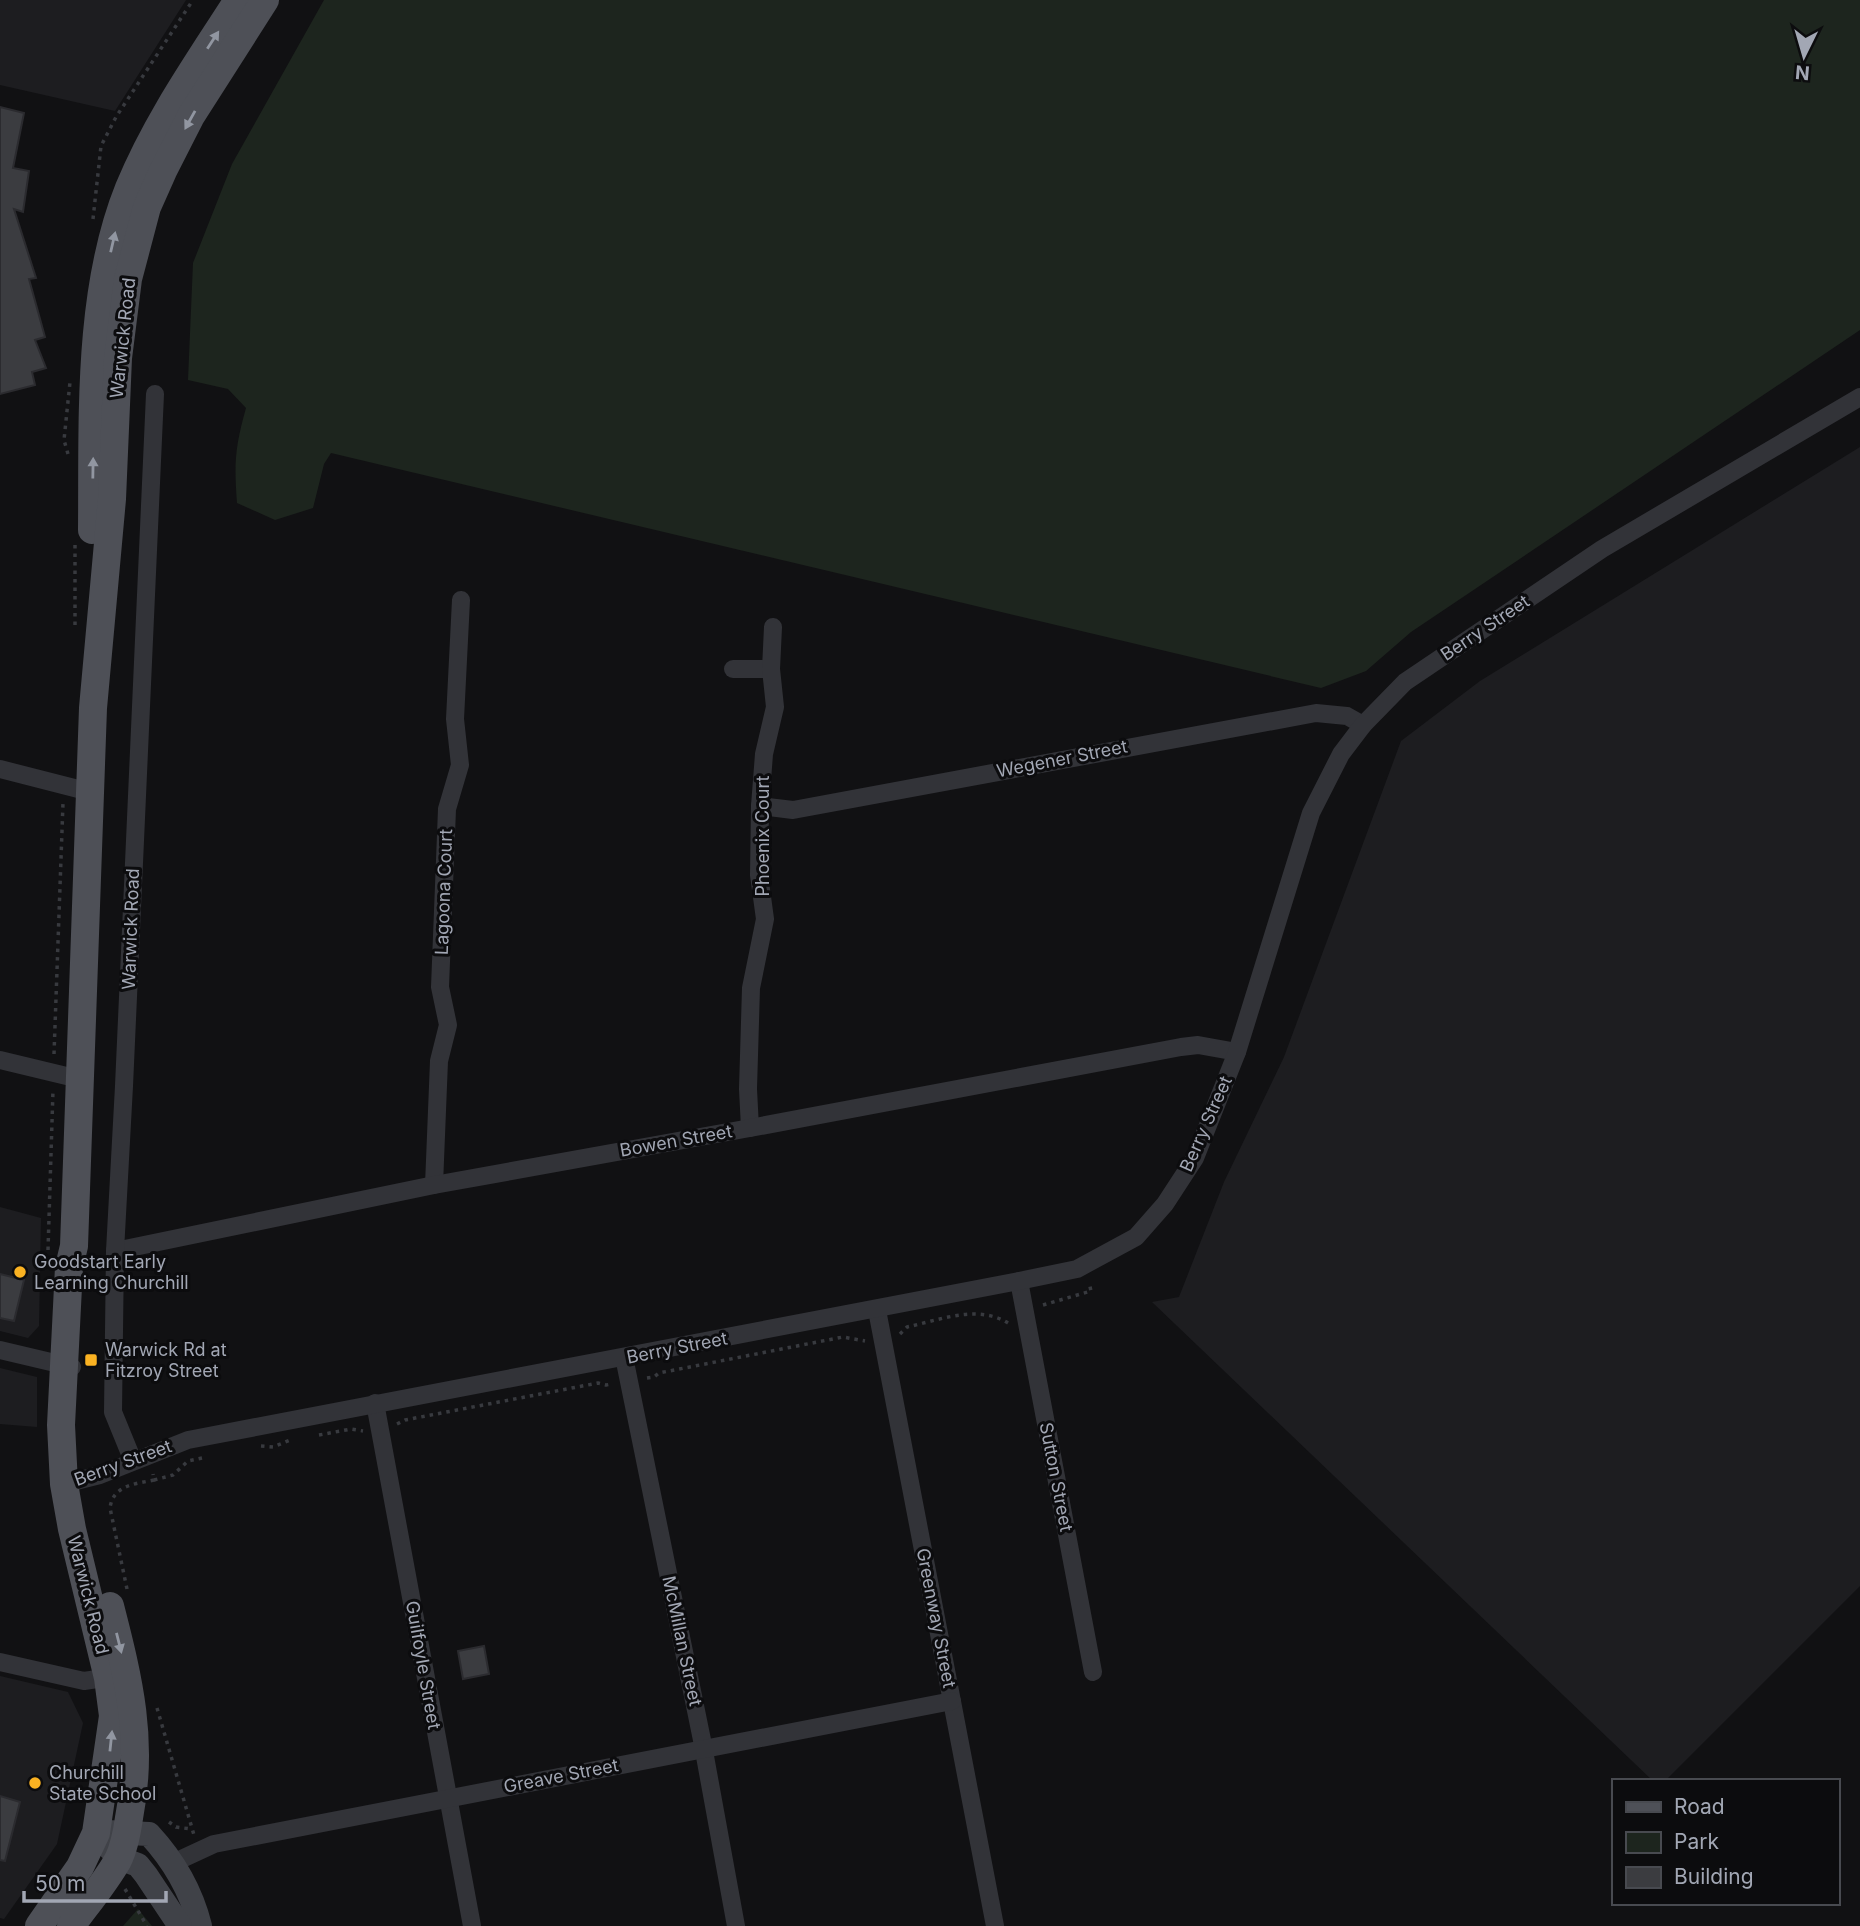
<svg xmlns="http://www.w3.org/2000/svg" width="1860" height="1926" font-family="Inter,sans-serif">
<rect width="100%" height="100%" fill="#111113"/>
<g fill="#1d1d20">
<path d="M 0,0 L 186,0 L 115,111 L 0,85 Z"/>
<path d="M 1860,447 L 1860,1586 L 1665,1781 L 1653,1781 L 1152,1302 L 1179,1297 L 1224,1182 L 1284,1057 L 1401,741 L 1480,681 Z"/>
<path d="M 0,1207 L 41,1218 L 39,1326 L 28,1338 L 0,1331 Z"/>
<path d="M 0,1368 L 37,1377 L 37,1427 L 0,1424 Z"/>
<path d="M 0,1676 L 68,1692 L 83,1723 L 57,1844 L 4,1919 L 0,1918 Z"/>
</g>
<g fill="#1d251e">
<path d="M 324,0 L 1860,0 L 1860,330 L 1411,632 L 1366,671 L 1321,688 L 331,453 L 324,464 L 313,508 L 275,520 L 237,503 C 234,463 235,447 246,408 L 228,389 L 188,380 L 193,263 L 232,164 Z"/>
<path d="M 138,1909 L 152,1926 L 123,1926 Z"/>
</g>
<g fill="#3b3c40" stroke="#2b2b2f" stroke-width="2">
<path d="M 0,107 L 24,113 L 13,168 L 29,171 L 23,212 L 14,209 L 36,278 L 29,279 L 45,337 L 35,340 L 46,368 L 32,372 L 35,385 L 0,394 Z"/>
<path d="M 0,1274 L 24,1280 L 14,1321 L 0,1318 Z"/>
<path d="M 484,1646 L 489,1674 L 463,1679 L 458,1651 Z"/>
<path d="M 0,1796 L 20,1802 L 5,1861 L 0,1860 Z"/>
</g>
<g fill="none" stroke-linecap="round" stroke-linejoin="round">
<g stroke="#383a3f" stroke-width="3.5" stroke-dasharray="3.5 5" stroke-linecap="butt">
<path d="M 93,219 L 101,146 L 116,117 L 193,0"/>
<path d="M 68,454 L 64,440 L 70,382"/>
<path d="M 75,545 L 75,628"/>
<path d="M 54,1054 L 63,803"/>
<path d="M 48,1250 L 53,1090"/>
<path d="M 1043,1305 L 1091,1291 L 1089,1282"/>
<path d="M 900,1334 L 907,1327 C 940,1320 977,1304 1008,1323"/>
<path d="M 647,1378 L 654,1377 L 659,1373 L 843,1337 L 865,1341"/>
<path d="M 397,1424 L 405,1420 L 598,1383 L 606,1385 L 612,1384"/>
<path d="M 319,1435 L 351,1429 L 363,1431"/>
<path d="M 261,1446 L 273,1447 L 290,1440"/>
<path d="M 154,1480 L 173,1475 L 188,1461 L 202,1458"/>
<path d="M 127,1589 L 110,1508 C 113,1485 135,1484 154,1480 L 153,1474"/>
<path d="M 157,1708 L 194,1835"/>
<path d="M 169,1822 L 176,1827 L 191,1829"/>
<path d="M 125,1889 L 147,1926"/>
</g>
<g stroke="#323338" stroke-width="18">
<path d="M 733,669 L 771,669"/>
<path d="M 0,769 L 90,792"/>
<path d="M 760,806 L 793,810 L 1316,713 L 1347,716 L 1363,725"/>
<path d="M 0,1060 L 79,1079"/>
<path d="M 750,1128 L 748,1089 L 751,988 L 765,919 L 759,875 L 760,806 L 764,754 L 775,707 L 771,669 L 773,627"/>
<path d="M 434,1185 L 439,1061 L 448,1025 L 440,987 L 447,809 L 460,765 L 455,719 L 461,600"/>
<path d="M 115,1251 L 434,1185 L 750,1128 L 1181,1047 L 1198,1045 L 1237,1052"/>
<path d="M 1019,1281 L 1093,1672"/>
<path d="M 877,1310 L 995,1926"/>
<path d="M 0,1350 L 72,1367"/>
<path d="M 624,1357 L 702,1740 L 736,1926"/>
<path d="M 375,1403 L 472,1926"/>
<path d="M 133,1461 L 113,1412 L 115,1251 L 124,1086 L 155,394"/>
<path d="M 64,1484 L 100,1475 L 188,1440 L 1019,1281 L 1077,1269 L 1136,1237 L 1165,1204 L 1195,1158 L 1237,1052 L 1311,813 L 1341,754 L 1363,725 L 1405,682 L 1602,549 L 1860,397"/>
<path d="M 0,1662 L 84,1681 L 117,1676"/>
<path d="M 173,1863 L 214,1844 L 952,1701"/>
</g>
<g stroke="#404248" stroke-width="24">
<path d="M 107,1832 L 149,1834 C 174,1861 191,1890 200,1926"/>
<path d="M 105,1843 L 119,1858 L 138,1865 L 146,1875 L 180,1926"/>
</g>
<g stroke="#4e5057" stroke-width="28">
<path d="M 92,530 C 93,420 87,292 129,188 C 157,120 199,61 238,0"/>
<path d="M 39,1926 L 80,1867 L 96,1833 L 113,1716 L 108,1678 L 72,1529 L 64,1484 L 61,1425 L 69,1267 L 74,1246 L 93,708 L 112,499 L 118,358 L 128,279 L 147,207 L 163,171 L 191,116 L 265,0"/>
<path d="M 71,1926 C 87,1904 105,1883 118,1860 C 124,1848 127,1832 129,1818 C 144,1741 129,1680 110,1606"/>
</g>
</g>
<defs><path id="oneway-solid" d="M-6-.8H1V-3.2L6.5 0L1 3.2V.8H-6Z" transform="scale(1.75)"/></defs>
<g fill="#9196a1">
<use href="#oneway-solid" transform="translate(213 40) rotate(-57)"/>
<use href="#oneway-solid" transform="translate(190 120) rotate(119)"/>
<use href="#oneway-solid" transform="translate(113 242) rotate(-77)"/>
<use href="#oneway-solid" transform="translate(93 468) rotate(-89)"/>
<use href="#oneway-solid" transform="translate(119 1643) rotate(76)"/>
<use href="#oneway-solid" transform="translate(111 1741) rotate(-84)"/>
</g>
<g fill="#fab222" stroke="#0c0c0e" stroke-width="2.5">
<circle cx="20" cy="1272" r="7"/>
<rect x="84" y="1353" width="14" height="14" rx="3.5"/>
<circle cx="35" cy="1783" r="7"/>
</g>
<g text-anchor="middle" stroke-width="6" stroke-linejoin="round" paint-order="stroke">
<g font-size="18" fill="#a2a7b4" stroke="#0c0c0e">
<text transform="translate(123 338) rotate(-84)" y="6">Warwick Road</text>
<text transform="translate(1485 628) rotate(-34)" y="6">Berry Street</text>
<text transform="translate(1062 759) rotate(-11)" y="6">Wegener Street</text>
<text transform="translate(763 836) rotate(-90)" y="6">Phoenix Court</text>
<text transform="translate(444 892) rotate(-88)" y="6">Lagoona Court</text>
<text transform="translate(131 929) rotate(-88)" y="6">Warwick Road</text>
<text transform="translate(1206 1124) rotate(-66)" y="6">Berry Street</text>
<text transform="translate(676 1141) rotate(-10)" y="6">Bowen Street</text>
<text transform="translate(677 1348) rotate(-11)" y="6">Berry Street</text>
<text transform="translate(123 1463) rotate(-20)" y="6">Berry Street</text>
<text transform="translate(1056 1477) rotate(79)" y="6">Sutton Street</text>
<text transform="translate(88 1595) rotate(76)" y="6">Warwick Road</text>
<text transform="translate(936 1618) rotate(79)" y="6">Greenway Street</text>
<text transform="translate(682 1641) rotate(78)" y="6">McMillan Street</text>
<text transform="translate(423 1665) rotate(80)" y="6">Guilfoyle Street</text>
<text transform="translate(561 1776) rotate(-11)" y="6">Greave Street</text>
</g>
<g font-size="18" fill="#a2a7b4" stroke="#0c0c0e" text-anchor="start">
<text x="34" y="1268">Goodstart Early<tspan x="34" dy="21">Learning Churchill</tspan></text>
<text x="105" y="1356">Warwick Rd at<tspan x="105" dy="21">Fitzroy Street</tspan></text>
<text x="49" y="1779">Churchill<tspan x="49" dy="21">State School</tspan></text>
</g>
</g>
<rect x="1612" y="1779" width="228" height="126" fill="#0c0c0e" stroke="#484a50" stroke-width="2"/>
<rect x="1626" y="1802" width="35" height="10" fill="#4e5057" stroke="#484a50" stroke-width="2"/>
<text x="1674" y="1814" font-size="21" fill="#a2a7b4">Road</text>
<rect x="1626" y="1832" width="35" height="21" fill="#1d251e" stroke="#484a50" stroke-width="2"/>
<text x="1674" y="1849" font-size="21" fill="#a2a7b4">Park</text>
<rect x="1626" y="1867" width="35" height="21" fill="#3b3c40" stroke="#484a50" stroke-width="2"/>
<text x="1674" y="1884" font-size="21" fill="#a2a7b4">Building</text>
<g transform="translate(1804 56) rotate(185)" stroke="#0c0c0e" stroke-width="5" paint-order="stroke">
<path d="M0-5L12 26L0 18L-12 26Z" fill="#a2a7b4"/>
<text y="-10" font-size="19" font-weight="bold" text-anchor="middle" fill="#a2a7b4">N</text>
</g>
<path d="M24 1891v10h142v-10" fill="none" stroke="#a2a7b4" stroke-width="3.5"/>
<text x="35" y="1891" font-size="21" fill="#a2a7b4" stroke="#0c0c0e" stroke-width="5" paint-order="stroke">50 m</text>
</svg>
